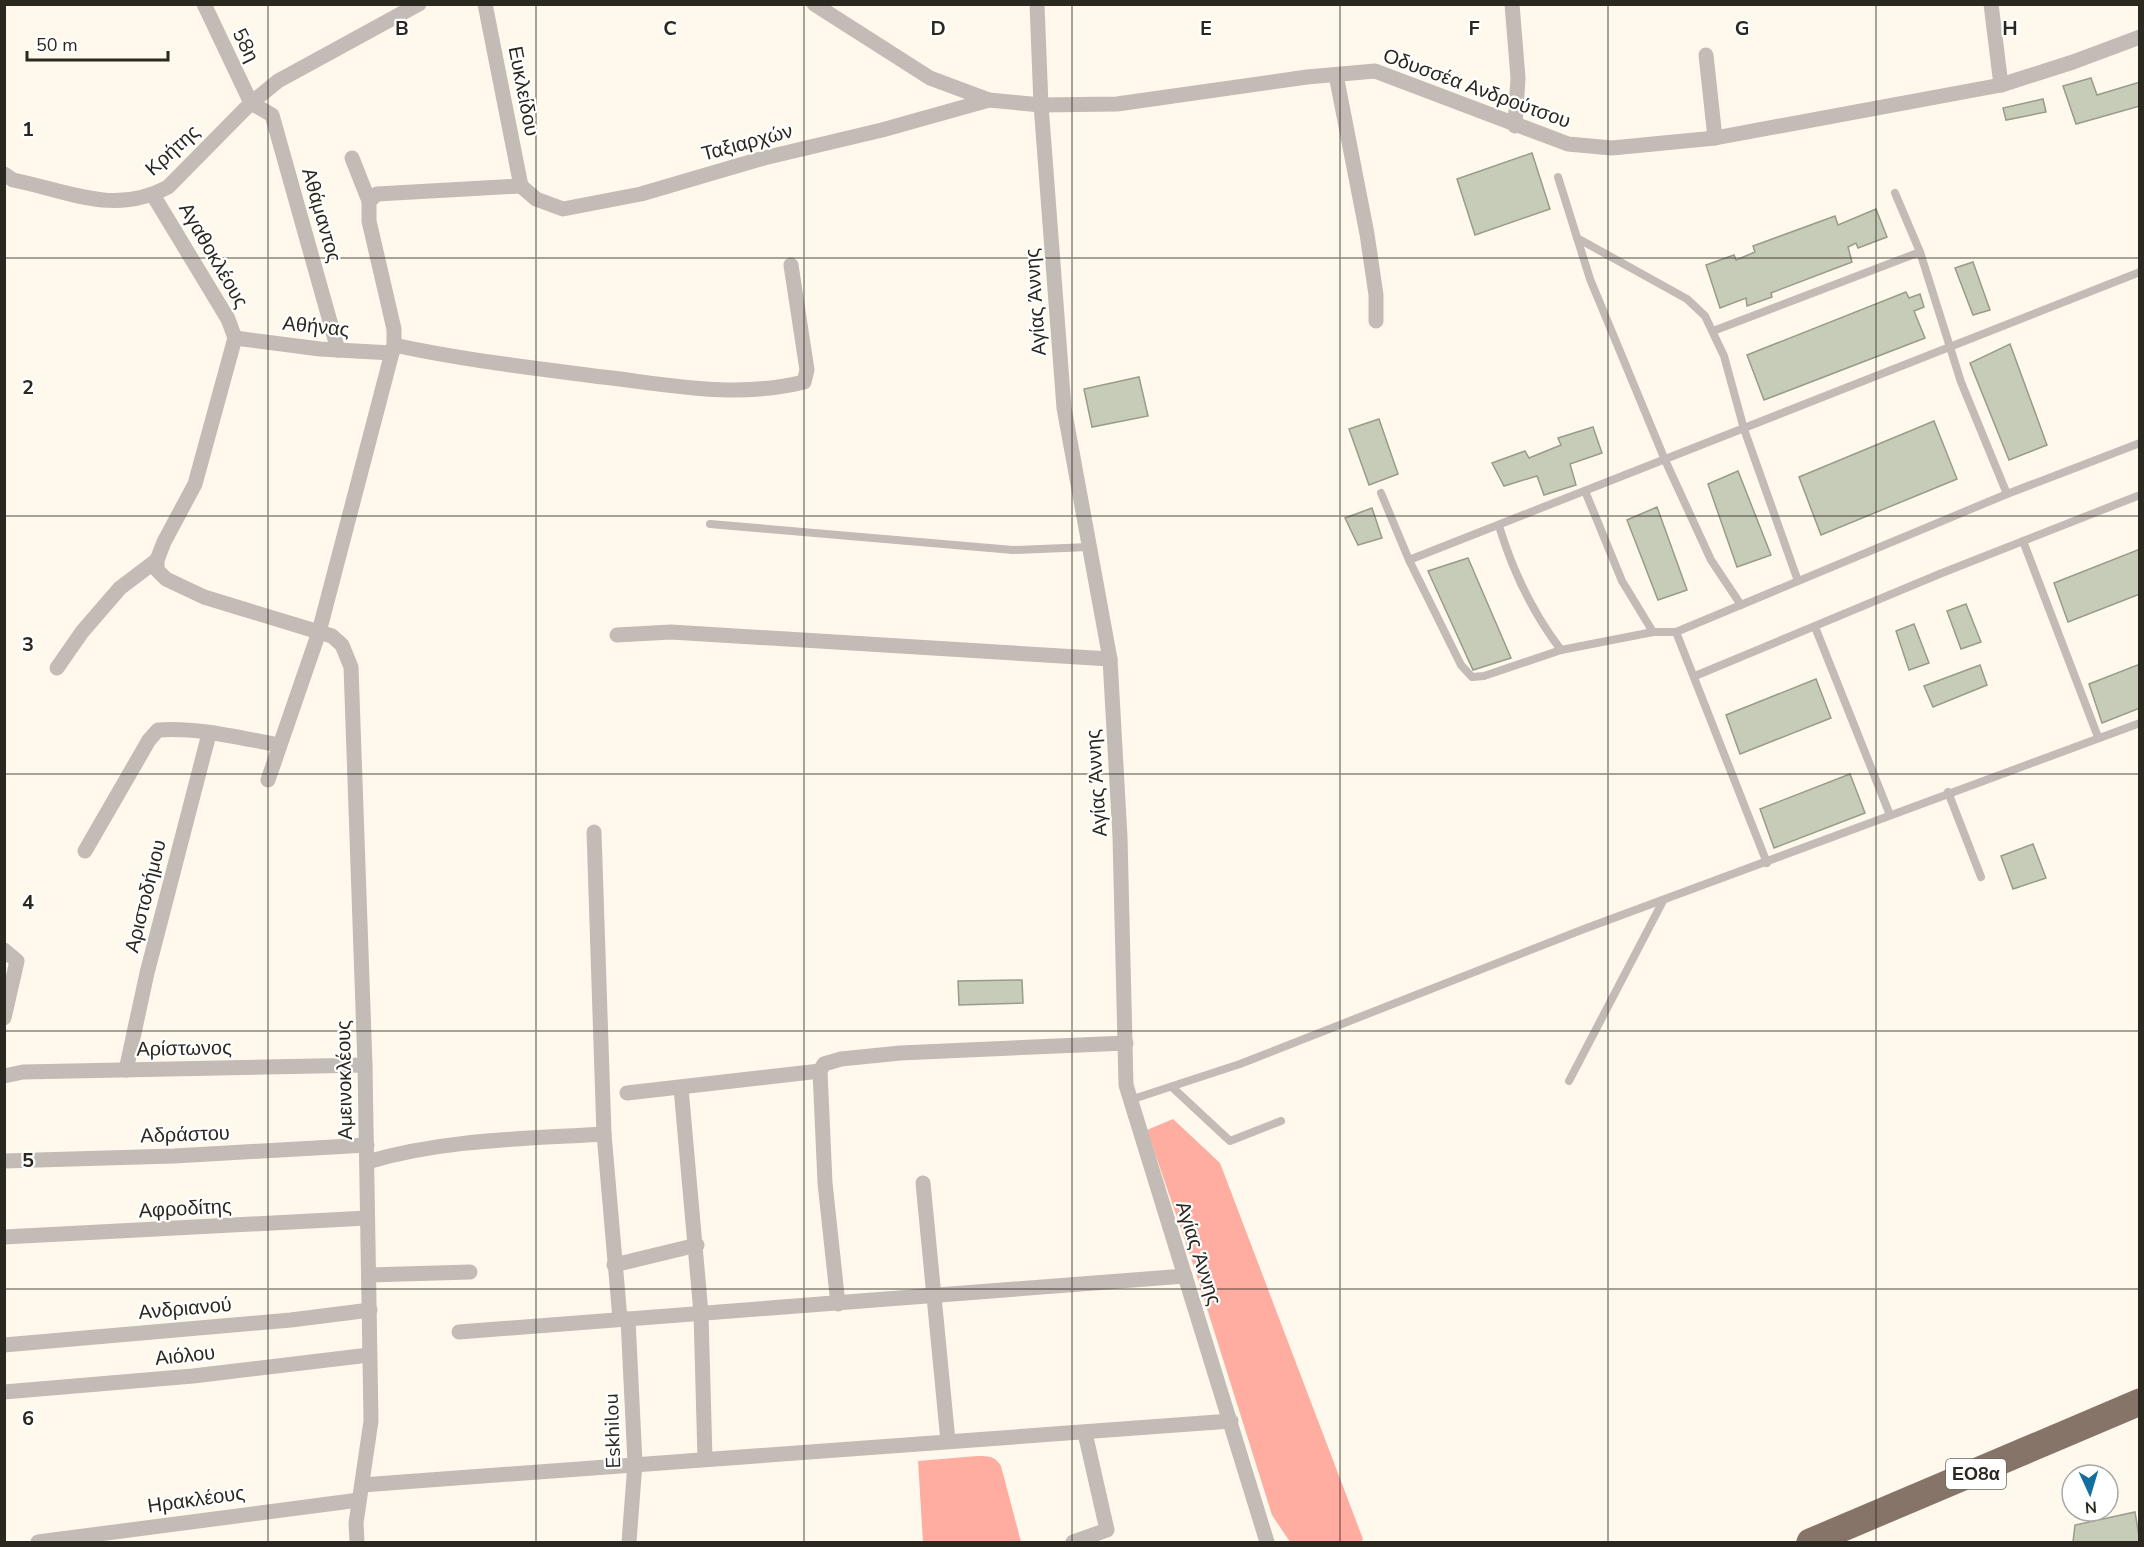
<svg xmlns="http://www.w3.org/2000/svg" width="2144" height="1547" font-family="'Nunito Sans',sans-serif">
<rect width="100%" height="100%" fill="#fef9ec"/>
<g fill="#ffada1">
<path d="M 1173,1119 L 1220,1163 L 1363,1539 L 1361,1542 L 1290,1542 L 1272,1515 L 1193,1264 L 1147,1130 Z"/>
<path d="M 977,1456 C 989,1456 995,1456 1001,1466 L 1021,1542 L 923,1542 L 918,1461 Z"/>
</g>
<g fill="#c7ccb8" stroke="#989c89" stroke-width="1.5">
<path d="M 2091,78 L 2097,95 L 2140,82 L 2140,106 L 2076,124 L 2063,86 Z"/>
<path d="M 2043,99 L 2046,112 L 2006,120 L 2003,108 Z"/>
<path d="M 1532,153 L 1550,209 L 1475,235 L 1457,179 Z"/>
<path d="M 1876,209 L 1887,237 L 1858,248 L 1856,243 L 1848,247 L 1852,262 L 1771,293 L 1772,297 L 1747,306 L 1746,298 L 1720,308 L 1706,265 L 1734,255 L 1736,260 L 1755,252 L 1753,246 L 1835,216 L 1838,225 Z"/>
<path d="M 1973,262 L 1990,310 L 1973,315 L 1955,268 Z"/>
<path d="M 1906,292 L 1909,298 L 1920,294 L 1924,307 L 1914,311 L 1925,338 L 1764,400 L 1747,355 Z"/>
<path d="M 2010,344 L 2047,445 L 2009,460 L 1970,363 Z"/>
<path d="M 1139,377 L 1148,416 L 1092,427 L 1084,389 Z"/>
<path d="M 1379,419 L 1398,474 L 1369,485 L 1349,429 Z"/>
<path d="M 1934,421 L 1957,479 L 1821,535 L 1799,477 Z"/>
<path d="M 1593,427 L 1602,453 L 1570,464 L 1576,485 L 1544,495 L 1537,476 L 1504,486 L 1492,463 L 1525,451 L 1529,458 L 1561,445 L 1558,438 Z"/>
<path d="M 1738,471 L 1771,555 L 1737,567 L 1708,484 Z"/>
<path d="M 1657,507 L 1687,590 L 1658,600 L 1627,520 Z"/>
<path d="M 1372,508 L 1382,538 L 1358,545 L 1345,518 Z"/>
<path d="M 2140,549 L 2140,594 L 2068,622 L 2054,583 Z"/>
<path d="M 1468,558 L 1511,658 L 1473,670 L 1428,571 Z"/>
<path d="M 1966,604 L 1981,642 L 1961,649 L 1947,611 Z"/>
<path d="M 1914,624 L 1929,663 L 1909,670 L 1896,631 Z"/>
<path d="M 2140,664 L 2140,708 L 2102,723 L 2089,684 Z"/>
<path d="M 1980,665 L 1987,685 L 1933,707 L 1924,686 Z"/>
<path d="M 1816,679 L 1831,718 L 1740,754 L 1726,715 Z"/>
<path d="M 1850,774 L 1865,813 L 1774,848 L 1760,809 Z"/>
<path d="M 2033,844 L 2046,878 L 2013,889 L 2001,856 Z"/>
<path d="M 1022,980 L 1023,1003 L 959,1005 L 958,981 Z"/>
<path d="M 2135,1512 L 2140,1542 L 2073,1542 L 2075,1525 Z"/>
</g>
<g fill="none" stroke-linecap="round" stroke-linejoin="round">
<g stroke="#c3bbb5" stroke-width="8">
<path d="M 1558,177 L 1590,279 L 1665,460 L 1711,560 L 1741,605"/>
<path d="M 1895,193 L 1920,252 L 1961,382 L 2007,494"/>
<path d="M 1577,238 L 1687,299 L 1705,316 L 1724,356 L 1744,429 L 1798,581"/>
<path d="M 1713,331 L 1920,252"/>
<path d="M 1585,491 L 1622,581 L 1653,632"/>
<path d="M 1381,493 L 1409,560 L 1461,665 L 1472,677 L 1484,676 L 1561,650 L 1653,632 L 1676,632"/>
<path d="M 710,524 L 1013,550 L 1089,547"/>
<path d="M 1499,526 C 1513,572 1532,612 1561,650"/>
<path d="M 2023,541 L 2098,737"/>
<path d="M 1409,560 L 2140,272"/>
<path d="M 1815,627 L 1890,815"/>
<path d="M 1695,676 L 1942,573 L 2140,495"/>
<path d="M 1948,792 L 1981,877"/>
<path d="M 1767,863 L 1676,632 L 2007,494 L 2140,443"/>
<path d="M 1569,1081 L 1663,901"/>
<path d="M 1173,1088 L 1230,1141 L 1281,1121"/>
<path d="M 1130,1100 L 1240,1064 L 1584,929 L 2140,723"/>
</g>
<g stroke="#c3bbb5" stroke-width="15">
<path d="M 204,4 L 251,103"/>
<path d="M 485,4 L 521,186"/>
<path d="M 814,4 L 930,78 L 989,100 L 1041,105 L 1117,104 L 1307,77 L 1375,71 L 1568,144 L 1612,148 L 1715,138 L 2001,85 L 2073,62 L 2140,37"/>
<path d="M 1037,4 L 1041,105 L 1064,408 L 1110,659 L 1120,837 L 1126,1085 L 1267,1542"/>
<path d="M 1512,4 L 1518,78 L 1515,126"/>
<path d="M 1991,4 L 2001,85"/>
<path d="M 1706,55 L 1715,138"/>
<path d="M 1336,75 L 1367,234 L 1376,295 L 1376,321"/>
<path d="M 251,103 L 272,115 L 338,350"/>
<path d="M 352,158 L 369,201"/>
<path d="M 4,174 L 13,180 C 69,191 114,216 168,187 L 251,103 L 278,81 L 419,4"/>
<path d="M 521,186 L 536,199 L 563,209 L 641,194 L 764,158 L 882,130 L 989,100"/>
<path d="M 153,195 L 228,319 L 235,338"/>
<path d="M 235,338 L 195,484 L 164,542 L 157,560 L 157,570 L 166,579 L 204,597 L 332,636 L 342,645 L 351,667 L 365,1065 L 371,1421 L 356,1523 L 357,1542"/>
<path d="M 235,338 L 320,349 L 392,353"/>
<path d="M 394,345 C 463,360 533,368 603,377 C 672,385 735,399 804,382 L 807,370 L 791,265"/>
<path d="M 617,635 L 671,632 L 1110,659"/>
<path d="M 57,668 L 82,632 L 120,588 L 157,560"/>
<path d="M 268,780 L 319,632 L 394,345 L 394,329 L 369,221 L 369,201 L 377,194 L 521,186"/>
<path d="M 594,832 L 604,1134 L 620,1319"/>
<path d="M 85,851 L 149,740 L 158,730 C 198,727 240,738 279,745"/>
<path d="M 4,950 L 17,961 L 4,1018"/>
<path d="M 126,1070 L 147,973 L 209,734"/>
<path d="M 4,1076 L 23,1072 L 365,1065"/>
<path d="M 681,1088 L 701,1313 L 705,1459"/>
<path d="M 627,1093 L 820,1071"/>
<path d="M 4,1161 L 174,1156 L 367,1145"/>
<path d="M 367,1162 C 444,1139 524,1139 604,1134"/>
<path d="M 923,1183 L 948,1441"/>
<path d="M 4,1237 L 367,1218"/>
<path d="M 614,1265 L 697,1245"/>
<path d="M 369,1275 L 470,1272"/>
<path d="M 838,1304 L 825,1183 L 820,1071 L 824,1064 L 841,1059 L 900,1053 L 1126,1043"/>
<path d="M 628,1319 L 635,1463 L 629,1542"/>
<path d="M 459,1332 L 1185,1276"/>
<path d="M 4,1345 L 291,1320 L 370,1310"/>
<path d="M 4,1392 L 193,1376 L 369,1355"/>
<path d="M 362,1485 L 1231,1421"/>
<path d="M 38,1542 L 359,1500"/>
<path d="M 1073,1542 L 1107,1530 L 1085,1433"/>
</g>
<path stroke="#857467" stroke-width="27" d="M 1810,1542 L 2140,1402"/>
</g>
<path fill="none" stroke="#2b2820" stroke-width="1.5" stroke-opacity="0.55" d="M 268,4 L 268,1542M 536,4 L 536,1542M 804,4 L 804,1542M 1072,4 L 1072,1542M 1340,4 L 1340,1542M 1608,4 L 1608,1542M 1876,4 L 1876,1542M 4,258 L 2140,258M 4,516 L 2140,516M 4,774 L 2140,774M 4,1031 L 2140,1031M 4,1289 L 2140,1289"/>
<g text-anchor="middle" stroke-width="4.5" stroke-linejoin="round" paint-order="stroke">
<rect fill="#fff" stroke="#6b6863" stroke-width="1.5" x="1946" y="1459" width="60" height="30" rx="4.5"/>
<g font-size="18" font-weight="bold" fill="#2b2820">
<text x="1976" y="1480">ΕΟ8α</text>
</g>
<g font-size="20" fill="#2b2820" stroke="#fff">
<text transform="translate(246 45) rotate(64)" y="7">58η</text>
<text transform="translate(1477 88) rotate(20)" y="7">Οδυσσέα Ανδρούτσου</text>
<text transform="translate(524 91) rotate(79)" y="7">Ευκλείδου</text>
<text transform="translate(747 142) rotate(-15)" y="7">Ταξιαρχών</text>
<text transform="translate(172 150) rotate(-42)" y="7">Κρήτης</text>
<text transform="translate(322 215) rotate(74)" y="7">Αθάμαντος</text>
<text transform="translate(214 255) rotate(60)" y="7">Αγαθοκλέους</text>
<text transform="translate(1035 302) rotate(-94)" y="7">Αγίας Άννης</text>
<text transform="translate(316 326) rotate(6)" y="7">Αθήνας</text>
<text transform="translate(1096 783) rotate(-94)" y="7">Αγίας Άννης</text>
<text transform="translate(145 896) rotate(-76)" y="7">Αριστοδήμου</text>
<text transform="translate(184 1048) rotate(-1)" y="7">Αρίστωνος</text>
<text transform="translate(344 1080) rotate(-91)" y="7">Αμεινοκλέους</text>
<text transform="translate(185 1134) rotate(-2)" y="7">Αδράστου</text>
<text transform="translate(185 1208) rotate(-3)" y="7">Αφροδίτης</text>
<text transform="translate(1199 1253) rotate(72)" y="7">Αγίας Άννης</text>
<text transform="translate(185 1308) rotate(-5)" y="7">Ανδριανού</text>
<text transform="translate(185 1355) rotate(-6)" y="7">Αιόλου</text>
<text transform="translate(612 1431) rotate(-92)" y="7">Eskhilou</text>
<text transform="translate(196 1499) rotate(-8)" y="7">Ηρακλέους</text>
</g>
</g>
<g font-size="20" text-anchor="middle" font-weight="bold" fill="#2b2820" stroke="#fff" stroke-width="4.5" stroke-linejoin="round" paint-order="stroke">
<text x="402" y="35">B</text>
<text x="670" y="35">C</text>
<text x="938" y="35">D</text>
<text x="1206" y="35">E</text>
<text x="1474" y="35">F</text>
<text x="1742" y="35">G</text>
<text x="2010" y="35">H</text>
<text x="28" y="136">1</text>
<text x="28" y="394">2</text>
<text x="28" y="651">3</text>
<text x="28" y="909">4</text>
<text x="28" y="1167">5</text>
<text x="28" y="1425">6</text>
</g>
<rect width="2144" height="1547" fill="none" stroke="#2b2820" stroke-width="12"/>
<g transform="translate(2090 1493) rotate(176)"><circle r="28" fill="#ffffff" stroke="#aaa9a6" stroke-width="1.5"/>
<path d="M0-4.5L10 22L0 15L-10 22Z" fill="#136f9e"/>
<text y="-9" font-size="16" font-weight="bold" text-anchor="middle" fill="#2b2820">N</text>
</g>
<path d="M27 51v9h141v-9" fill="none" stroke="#2b2820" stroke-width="3"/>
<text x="36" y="51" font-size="18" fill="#2b2820" stroke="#ffffff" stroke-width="4.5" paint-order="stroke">50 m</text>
</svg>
